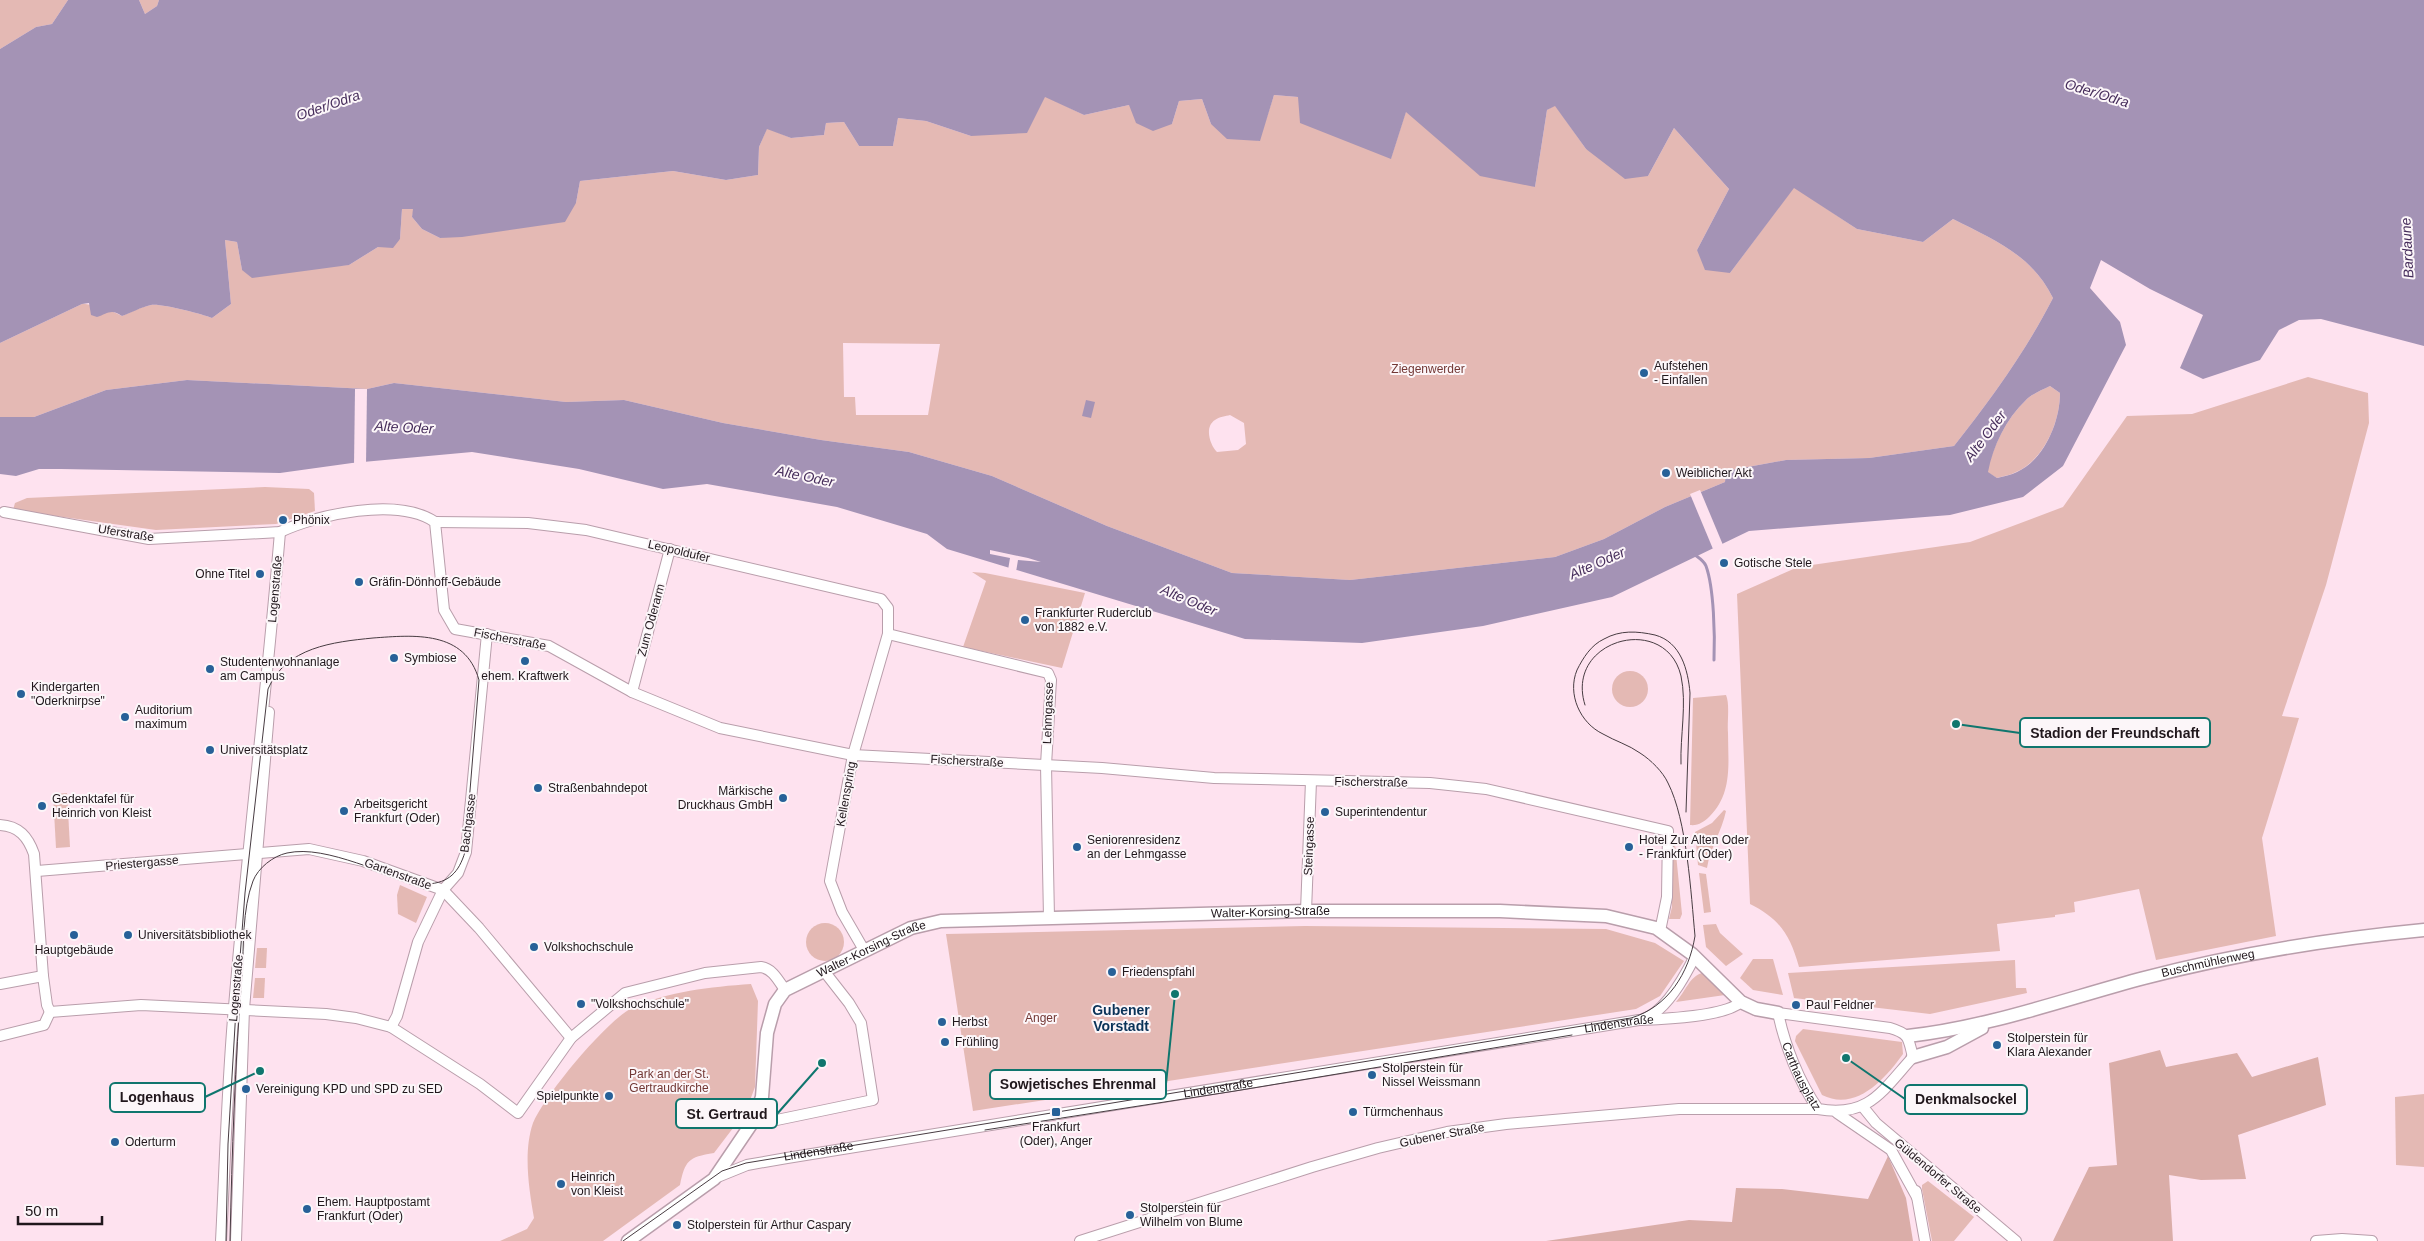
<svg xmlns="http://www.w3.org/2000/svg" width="2424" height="1241" font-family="Helvetica,sans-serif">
<rect width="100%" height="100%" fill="#fee2ef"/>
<g fill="#e4b9b4" fill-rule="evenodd">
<path d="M 0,0 L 68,0 L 52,24 L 36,27 L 0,49 Z"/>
<path d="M 139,0 L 159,0 L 157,6 L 145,14 Z"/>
<path d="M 1274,95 L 1298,97 L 1391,158 L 1406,111 L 1441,141 L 1535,187 L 1547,110 L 1555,105 L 1586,149 L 1648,176 L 1674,128 L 1729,189 L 1697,250 L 1730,273 L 1794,187 L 1857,229 L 1923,242 L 1953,219 C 1994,240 2031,254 2053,298 C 2026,351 1991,399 1954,446 L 1869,458 L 1786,460 L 1726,471 L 1725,482 L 1665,507 L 1604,539 L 1555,557 L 1350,580 L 1232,573 L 1107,526 L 992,476 L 909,452 L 821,440 L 723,423 L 624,400 L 566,402 L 394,383 L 367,389 L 187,380 L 106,390 L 34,417 L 0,417 L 0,343 L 82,304 C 89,303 116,312 122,316 C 131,312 141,307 151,305 C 160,303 202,314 212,318 L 231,304 L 225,240 L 237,242 L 242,270 L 349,265 L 378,247 L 400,239 L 402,209 L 414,209 L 412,217 L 422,229 L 440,238 L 576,203 L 580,181 L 673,171 L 726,180 L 758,175 L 759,147 L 767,128 L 791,138 L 824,135 L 826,123 L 844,122 L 859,146 L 893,146 L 898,118 L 926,121 L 971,136 L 1045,96 L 1084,115 L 1129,105 L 1172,124 L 1179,101 L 1202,99 L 1211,124 L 1259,141 ZM 843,343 L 940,344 L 928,415 L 856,415 L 855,397 L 844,397 ZM 1230,415 L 1244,423 L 1246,444 L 1238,450 L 1217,452 C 1210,445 1204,427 1215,420 C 1219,417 1226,416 1230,415 Z"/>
<path d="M 2308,377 L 2368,393 L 2369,423 L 2326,585 L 2282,716 L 2299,718 L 2262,838 L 2276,936 L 2156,960 L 2139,889 L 2074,902 L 2075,912 L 2055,915 L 2055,917 L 1997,924 L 2000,951 L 1799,967 C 1790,935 1780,919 1750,904 L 1737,594 L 1798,567 L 1970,542 L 2063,507 L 2127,416 L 2192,414 Z"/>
<path d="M 2050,386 L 2060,393 C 2060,422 2044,460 2016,472 C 2011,475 2003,476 1997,478 L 1987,472 C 1993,446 2006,419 2026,400 C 2032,394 2042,390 2050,386 Z"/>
<path d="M 265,487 L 309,489 L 314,493 L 315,511 L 276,524 L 156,530 L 13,510 L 15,503 L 27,498 Z"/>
<path d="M 972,572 L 985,573 L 1085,593 L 1062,668 L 963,647 L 986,581 Z"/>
<circle cx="1630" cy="689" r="18"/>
<path d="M 1726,695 C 1730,704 1727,722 1728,733 C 1728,762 1733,793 1710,816 C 1704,822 1698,826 1690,825 L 1693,698 Z"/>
<path d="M 67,793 L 70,847 L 56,848 L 53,794 Z"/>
<path d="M 1724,810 L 1726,811 C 1722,831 1710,848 1707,868 L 1698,865 L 1695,832 L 1712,823 Z"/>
<path d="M 1674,834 L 1682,914 L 1680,919 L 1669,919 L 1672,907 L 1672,837 Z"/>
<path d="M 1699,873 L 1706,874 L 1711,912 L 1704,913 Z"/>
<path d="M 400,885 L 427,897 L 416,923 L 398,914 L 397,895 Z"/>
<circle cx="825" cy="942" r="19"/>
<path d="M 1716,924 L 1720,933 L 1743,954 L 1726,966 L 1706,947 L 1703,925 Z"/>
<path d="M 1305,926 L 1606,929 L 1655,943 L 1684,961 L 1660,996 L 1636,1009 L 973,1111 L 946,934 Z"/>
<path d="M 257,948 L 267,948 L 266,968 L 255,968 Z"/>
<path d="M 1753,959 L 1773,959 L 1783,995 L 1753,990 L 1740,978 Z"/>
<path d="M 2015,960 L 2016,988 L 2026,988 L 2027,993 L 1930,1014 L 1794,998 L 1788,973 Z"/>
<path d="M 1702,973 L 1725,995 L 1676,1002 C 1685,992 1690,976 1702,973 Z"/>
<path d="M 255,978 L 265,978 L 264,998 L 253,998 Z"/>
<path d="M 751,984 L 758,1001 L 755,1087 L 746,1111 L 714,1153 C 688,1157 685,1161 680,1185 L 603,1241 L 500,1241 L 527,1229 L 534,1218 C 529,1189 523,1152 533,1123 C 544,1096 606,1021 632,1008 C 669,991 710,987 751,984 Z"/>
<path d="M 1803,1029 L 1902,1042 L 1903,1054 C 1885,1079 1856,1112 1822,1095 L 1795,1041 L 1796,1036 Z"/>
<path d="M 2424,1094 L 2424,1167 L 2396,1165 L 2395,1097 Z"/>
<path d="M 1928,1181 L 1974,1217 L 1954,1241 L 1932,1241 L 1922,1189 L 1922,1185 Z"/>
</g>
<g fill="#daada8">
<path d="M 2160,1050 L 2166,1067 L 2237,1053 L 2252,1077 L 2318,1057 L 2326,1105 L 2238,1135 L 2246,1179 L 2201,1180 L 2169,1175 L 2173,1241 L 2053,1241 L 2089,1167 L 2117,1165 L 2109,1063 Z"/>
<path d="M 1888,1156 L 1906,1198 L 1913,1241 L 1546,1241 L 1689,1220 L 1732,1222 L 1736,1188 L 1782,1189 L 1868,1199 Z"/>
</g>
<g fill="#a493b5" fill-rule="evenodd">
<path d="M 68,0 L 139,0 L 145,14 L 157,6 L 159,0 L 2424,0 L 2424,346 L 2321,319 L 2299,320 L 2279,330 L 2260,360 L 2203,379 L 2180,368 L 2203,315 L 2150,289 L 2101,260 L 2090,288 L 2120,322 L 2126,345 L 2063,466 L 2023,497 L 1950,515 L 1749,531 L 1612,597 L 1483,626 L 1362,643 L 1245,639 L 947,549 L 927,534 L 837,507 L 707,484 L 663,489 L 579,469 L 472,452 L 352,463 L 280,473 L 61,469 L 39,469 L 16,476 L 0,474 L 0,417 L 34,417 L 106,390 L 187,380 L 367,389 L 394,383 L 566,402 L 624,400 L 723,423 L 821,440 L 909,452 L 992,476 L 1107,526 L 1232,573 L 1350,580 L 1555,557 L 1604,539 L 1665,507 L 1725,482 L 1726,471 L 1786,460 L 1869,458 L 1954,446 C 1991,399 2026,351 2053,298 C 2031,254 1994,240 1953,219 L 1923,242 L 1857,229 L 1794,188 L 1730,273 L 1705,270 L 1697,250 L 1729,189 L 1674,128 L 1648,176 L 1625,179 L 1586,149 L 1555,106 L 1547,110 L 1535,187 L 1480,176 L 1406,112 L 1391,159 L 1300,123 L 1298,97 L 1274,95 L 1260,141 L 1227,139 L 1211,124 L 1202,99 L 1179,101 L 1172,124 L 1153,131 L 1136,123 L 1129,105 L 1084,115 L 1045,97 L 1027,133 L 971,136 L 926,121 L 898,118 L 893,146 L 859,146 L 844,122 L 826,123 L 824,135 L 791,138 L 767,129 L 759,147 L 758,175 L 726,180 L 673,171 L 580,181 L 576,203 L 565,222 L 462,237 L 440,238 L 422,229 L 412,217 L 413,209 L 402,209 L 400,239 L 393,248 L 378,247 L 349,265 L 252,278 L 242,270 L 237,242 L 225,240 L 231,304 L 212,318 C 202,314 160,303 151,305 C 141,307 131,313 122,316 C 111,308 107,314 97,317 L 91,315 L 89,303 L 82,304 L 0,343 L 0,49 L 36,27 L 52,24 ZM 2050,386 L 2060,393 C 2060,422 2044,460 2017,472 C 2011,475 2004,476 1997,478 L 1988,472 C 1993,446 2006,419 2026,400 C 2032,394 2042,390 2050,386 Z"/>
<path d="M 1086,400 L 1095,402 L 1091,418 L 1082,416 Z"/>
</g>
<g fill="#fee2ef">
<path d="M 355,389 L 367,389 L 366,464 L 354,466 Z"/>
<path d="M 1700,490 L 1723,545 L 1713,549 L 1690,494 Z"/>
<path d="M 990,550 L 1028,558 L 1041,562 L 1018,560 L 1016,572 L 1008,570 L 1010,558 L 990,554 Z"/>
</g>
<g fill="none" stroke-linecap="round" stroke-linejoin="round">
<path stroke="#a493b5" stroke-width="3" d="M 1695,555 C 1699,558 1704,561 1706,566 C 1714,588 1715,636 1714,660"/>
<defs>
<g id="minor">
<path d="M 4,512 L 149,539 L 280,532 C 318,514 398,497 435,522 L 444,610 L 455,629 L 549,646 L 632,692 L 720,728 L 853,755 L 1102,768 L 1214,778 L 1430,783 L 1486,789 L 1668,831 L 1667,897 L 1660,931"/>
<path d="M 435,522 L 528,523 L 586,530 L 881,599 L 888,608 L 888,634 L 853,755 L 830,881 L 842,912 L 864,950"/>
<path d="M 888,634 L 1048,673 L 1051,680 L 1046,765 L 1049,918"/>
<path d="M 632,692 L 670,549"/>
<path d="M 0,825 C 19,826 28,837 34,854 L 43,976 L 47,1005 L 50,1012"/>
<path d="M 37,871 L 309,849 L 363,861 L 443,890 L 479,928 L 571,1038"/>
<path d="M 1306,911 L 1311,781"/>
<path d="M 0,984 L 43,976"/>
<path d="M 50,1012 L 141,1005 L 326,1014 L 356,1018 L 391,1027 L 480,1084 L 518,1113 L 571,1038 L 625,993 L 705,973 L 761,967 C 773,969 778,980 785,990"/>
<path d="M 1643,1019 C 1666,1012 1685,976 1695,956"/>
<path d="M 391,1027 L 397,1016 L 418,942 L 443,890 L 458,873 L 466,852 L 487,634"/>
<path d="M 0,1036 L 44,1025 L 50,1012"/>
<path d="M 1863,1107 L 1876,1123 L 2016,1241"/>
<path d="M 1837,1113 L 1891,1150 L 1917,1197"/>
<path d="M 754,1120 L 772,1121 L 873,1100 L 861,1023 L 849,1003 L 824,971"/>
<path id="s1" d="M 715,1178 L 747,1165 L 787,1158 L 1639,1020 C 1663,1019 1724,1017 1741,1002"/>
<path d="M 1916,1191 L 1925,1241"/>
<path d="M 221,1241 C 225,1163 227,1085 234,1007 C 247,848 267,690 280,532"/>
<path d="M 236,1241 L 244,1009 L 269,712"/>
<path id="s2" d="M 1080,1241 L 1312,1167 L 1378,1148 L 1447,1132 L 1506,1124 L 1679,1109 L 1818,1109 C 1869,1118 1882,1091 1913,1057 C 1908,1038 1910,1034 1890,1028 L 1778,1013 C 1785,1046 1799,1082 1818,1109"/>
<path d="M 2316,1241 L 2342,1239 L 2372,1241"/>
</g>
<g id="tertiary">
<path id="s3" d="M 1908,1036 C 1989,1027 2065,999 2144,978 C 2235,954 2330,939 2424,930"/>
<path d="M 1913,1057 L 1947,1047 L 1982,1028"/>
<path id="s4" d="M 628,1241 L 714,1179 L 754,1120 L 762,1097 L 767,1033 L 775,1004 L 785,990 L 911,928 L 941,921 L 1306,911 L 1500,911 L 1606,916 L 1656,928 L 1692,954 L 1741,1002 L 1756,1009 L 1778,1013"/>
</g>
</defs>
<use href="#minor" stroke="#b99eab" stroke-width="12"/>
<use href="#tertiary" stroke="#b99eab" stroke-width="15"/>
<use href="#minor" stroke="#fff" stroke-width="10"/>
<use href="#tertiary" stroke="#fff" stroke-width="12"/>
<g stroke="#483c42" stroke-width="1">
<path d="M 1585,705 C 1564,639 1666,612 1681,676 C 1687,704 1680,736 1681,764"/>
<path d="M 985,1130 L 1235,1091 L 1572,1035"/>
<path d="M 226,1241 L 228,1144 L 236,1009 L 245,893 L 268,689 C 286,647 333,642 373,638 C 414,635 465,630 479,680 L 465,852 C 459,872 449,883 427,884 C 385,878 328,844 287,853 C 273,856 258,868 253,881 C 242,910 244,945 242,975 C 235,1064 232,1152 230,1241"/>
<path id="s5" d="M 623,1241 L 722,1171 L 746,1163 L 1631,1018 C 1668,1007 1689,973 1695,936 C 1691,894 1687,820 1668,783 C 1663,772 1651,760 1640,753 C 1629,745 1615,741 1603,734 C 1580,723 1567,694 1577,670 C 1583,658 1591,645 1604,639 C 1620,630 1637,631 1655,635 C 1681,642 1688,670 1690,693 L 1686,812"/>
</g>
</g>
<g fill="#276198" stroke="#fcf6f9" stroke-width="2">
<circle cx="1644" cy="373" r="5"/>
<circle cx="1666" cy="473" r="5"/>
<circle cx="283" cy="520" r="5"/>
<circle cx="1724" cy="563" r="5"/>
<circle cx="260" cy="574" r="5"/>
<circle cx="359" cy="582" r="5"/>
<circle cx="1025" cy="620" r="5"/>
<circle cx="394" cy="658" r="5"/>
<circle cx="525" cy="661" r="5"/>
<circle cx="210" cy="669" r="5"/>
<circle cx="21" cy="694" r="5"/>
<circle cx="125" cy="717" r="5"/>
<circle cx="210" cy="750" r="5"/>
<circle cx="538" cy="788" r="5"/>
<circle cx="783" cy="798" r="5"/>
<circle cx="42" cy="806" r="5"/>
<circle cx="344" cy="811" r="5"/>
<circle cx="1325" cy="812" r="5"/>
<circle cx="1077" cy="847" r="5"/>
<circle cx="1629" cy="847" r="5"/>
<circle cx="74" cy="935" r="5"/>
<circle cx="128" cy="935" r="5"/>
<circle cx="534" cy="947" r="5"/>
<circle cx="1112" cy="972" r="5"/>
<circle cx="581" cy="1004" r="5"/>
<circle cx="1796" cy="1005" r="5"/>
<circle cx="942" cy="1022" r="5"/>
<circle cx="945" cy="1042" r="5"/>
<circle cx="1997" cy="1045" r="5"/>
<circle cx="1372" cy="1075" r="5"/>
<circle cx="246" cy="1089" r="5"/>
<circle cx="609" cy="1096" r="5"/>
<rect x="1051" y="1107" width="10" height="10" rx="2.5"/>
<circle cx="1353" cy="1112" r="5"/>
<circle cx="115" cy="1142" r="5"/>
<circle cx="561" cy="1184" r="5"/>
<circle cx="307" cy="1209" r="5"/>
<circle cx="1130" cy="1215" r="5"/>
<circle cx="677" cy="1225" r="5"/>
</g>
<g text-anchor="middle" stroke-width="4" stroke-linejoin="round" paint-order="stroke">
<g font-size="12" fill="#20171c" stroke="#fcf6f9" text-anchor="start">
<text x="1654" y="370">Aufstehen<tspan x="1654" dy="14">- Einfallen</tspan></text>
<text x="1676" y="477">Weiblicher Akt</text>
<text x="293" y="524">Phönix</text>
<text x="1734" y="567">Gotische Stele</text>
<text x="250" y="578" text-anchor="end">Ohne Titel</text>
<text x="369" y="586">Gräfin-Dönhoff-Gebäude</text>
<text x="1035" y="617">Frankfurter Ruderclub<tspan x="1035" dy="14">von 1882 e.V.</tspan></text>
<text x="404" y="662">Symbiose</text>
<text x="220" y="666">Studentenwohnanlage<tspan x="220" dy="14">am Campus</tspan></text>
<text x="525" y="680" text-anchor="middle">ehem. Kraftwerk</text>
<text x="31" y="691">Kindergarten<tspan x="31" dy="14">"Oderknirpse"</tspan></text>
<text x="135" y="714">Auditorium<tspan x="135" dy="14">maximum</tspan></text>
<text x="220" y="754">Universitätsplatz</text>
<text x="548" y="792">Straßenbahndepot</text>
<text x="773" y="795" text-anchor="end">Märkische<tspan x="773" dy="14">Druckhaus GmbH</tspan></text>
<text x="52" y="803">Gedenktafel für<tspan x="52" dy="14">Heinrich von Kleist</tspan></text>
<text x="354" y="808">Arbeitsgericht<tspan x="354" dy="14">Frankfurt (Oder)</tspan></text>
<text x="1335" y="816">Superintendentur</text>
<text x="1087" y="844">Seniorenresidenz<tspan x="1087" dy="14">an der Lehmgasse</tspan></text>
<text x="1639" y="844">Hotel Zur Alten Oder<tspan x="1639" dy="14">- Frankfurt (Oder)</tspan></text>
<text x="138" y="939">Universitätsbibliothek</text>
<text x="544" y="951">Volkshochschule</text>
<text x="74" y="954" text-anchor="middle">Hauptgebäude</text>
<text x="1122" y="976">Friedenspfahl</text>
<text x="591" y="1008">"Volkshochschule"</text>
<text x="1806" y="1009">Paul Feldner</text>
<text x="952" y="1026">Herbst</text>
<text x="2007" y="1042">Stolperstein für<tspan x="2007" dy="14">Klara Alexander</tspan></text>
<text x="955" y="1046">Frühling</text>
<text x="1382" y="1072">Stolperstein für<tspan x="1382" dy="14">Nissel Weissmann</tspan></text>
<text x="256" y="1093">Vereinigung KPD und SPD zu SED</text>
<text x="599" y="1100" text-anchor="end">Spielpunkte</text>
<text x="1363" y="1116">Türmchenhaus</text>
<text x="1056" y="1131" text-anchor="middle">Frankfurt<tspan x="1056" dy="14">(Oder), Anger</tspan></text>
<text x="125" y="1146">Oderturm</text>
<text x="571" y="1181">Heinrich<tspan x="571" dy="14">von Kleist</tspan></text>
<text x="317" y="1206">Ehem. Hauptpostamt<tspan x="317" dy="14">Frankfurt (Oder)</tspan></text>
<text x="1140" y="1212">Stolperstein für<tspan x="1140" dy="14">Wilhelm von Blume</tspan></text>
<text x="687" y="1229">Stolperstein für Arthur Caspary</text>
</g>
<g font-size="12" fill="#733835" stroke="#fcf6f9">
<text x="1428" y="373">Ziegenwerder</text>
<text x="1041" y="1022">Anger</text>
<text x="669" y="1078">Park an der St.<tspan x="669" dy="14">Gertraudkirche</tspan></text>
</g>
<g font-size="12" fill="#20171c" stroke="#fcf6f9">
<text transform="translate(126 533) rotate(9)" y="4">Uferstraße</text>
<text transform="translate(679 551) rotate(13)" y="4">Leopoldufer</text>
<text transform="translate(275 589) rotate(-85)" y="4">Logenstraße</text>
<text transform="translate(651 620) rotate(-75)" y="4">Zum Oderarm</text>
<text transform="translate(510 639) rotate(11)" y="4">Fischerstraße</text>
<text transform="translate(1048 713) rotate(-88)" y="4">Lehmgasse</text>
<text transform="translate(967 761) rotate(3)" y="4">Fischerstraße</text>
<text transform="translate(1371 782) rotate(1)" y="4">Fischerstraße</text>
<text transform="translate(846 794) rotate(-80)" y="4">Kellenspring</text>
<text transform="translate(468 823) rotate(-83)" y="4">Bachgasse</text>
<text transform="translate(1309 846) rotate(-88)" y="4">Steingasse</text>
<text transform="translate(142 863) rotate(-5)" y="4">Priestergasse</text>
<text transform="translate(398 874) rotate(20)" y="4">Gartenstraße</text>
<text dy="4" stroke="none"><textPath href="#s4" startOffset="814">Walter-Korsing-Straße</textPath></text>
<text dy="4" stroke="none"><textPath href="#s4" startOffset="409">Walter-Korsing-Straße</textPath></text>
<text dy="4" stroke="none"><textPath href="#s3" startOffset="309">Buschmühlenweg</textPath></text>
<text transform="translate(236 988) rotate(-85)" y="4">Logenstraße</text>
<text dy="4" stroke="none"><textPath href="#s1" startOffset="918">Lindenstraße</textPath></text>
<text dy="4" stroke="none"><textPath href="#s2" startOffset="1092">Carthausplatz</textPath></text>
<text dy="4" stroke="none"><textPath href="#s1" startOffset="512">Lindenstraße</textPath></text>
<text transform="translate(1442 1135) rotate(-11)" y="4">Gubener Straße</text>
<text dy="4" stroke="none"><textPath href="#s5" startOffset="220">Lindenstraße</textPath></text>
<text transform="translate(1938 1176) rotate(40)" y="4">Güldendorfer Straße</text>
</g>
<g font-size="14" font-style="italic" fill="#462d5b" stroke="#fcf6f9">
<text transform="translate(2097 93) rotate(17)" y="5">Oder/Odra</text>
<text transform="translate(328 105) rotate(-19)" y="5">Oder/Odra</text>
<text transform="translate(2407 248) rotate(-93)" y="5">Bardaune</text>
<text transform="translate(404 427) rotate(3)" y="5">Alte Oder</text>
<text transform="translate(1985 436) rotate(-53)" y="5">Alte Oder</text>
<text transform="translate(805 476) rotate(12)" y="5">Alte Oder</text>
<text transform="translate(1597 563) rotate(-24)" y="5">Alte Oder</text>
<text transform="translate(1189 600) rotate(23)" y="5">Alte Oder</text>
</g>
<g font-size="14" font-weight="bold" fill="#0a3358" stroke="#fcf6f9">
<text x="1121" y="1015">Gubener<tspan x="1121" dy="16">Vorstadt</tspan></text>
</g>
</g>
<path fill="none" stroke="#0f766e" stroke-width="2" d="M1956 724L2020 733M1175 994L1166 1084M260 1071L205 1097M1846 1058L1905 1099M822 1063L777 1114"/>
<g fill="#0f766e" stroke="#fcf6f9" stroke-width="2">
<circle cx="1956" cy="724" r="5"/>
<circle cx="1175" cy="994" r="5"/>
<circle cx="260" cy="1071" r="5"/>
<circle cx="1846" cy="1058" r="5"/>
<circle cx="822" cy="1063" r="5"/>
</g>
<g fill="#fcf6f9" stroke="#0f766e" stroke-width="2">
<rect x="2020" y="718" width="190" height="29" rx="5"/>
<rect x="990" y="1070" width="176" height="29" rx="5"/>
<rect x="110" y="1083" width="95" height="29" rx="5"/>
<rect x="1905" y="1085" width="122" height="29" rx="5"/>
<rect x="676" y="1099" width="101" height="29" rx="5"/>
</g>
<g font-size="14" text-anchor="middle" font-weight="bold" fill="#20171c">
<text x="2115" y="738">Stadion der Freundschaft</text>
<text x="1078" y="1089">Sowjetisches Ehrenmal</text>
<text x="157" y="1102">Logenhaus</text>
<text x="1966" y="1104">Denkmalsockel</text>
<text x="727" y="1119">St. Gertraud</text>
</g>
<path d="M18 1216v8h84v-8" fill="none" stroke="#20171c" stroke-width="2.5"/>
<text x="25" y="1216" font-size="15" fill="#20171c" stroke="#fcf6f9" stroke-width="4" paint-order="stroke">50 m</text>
</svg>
